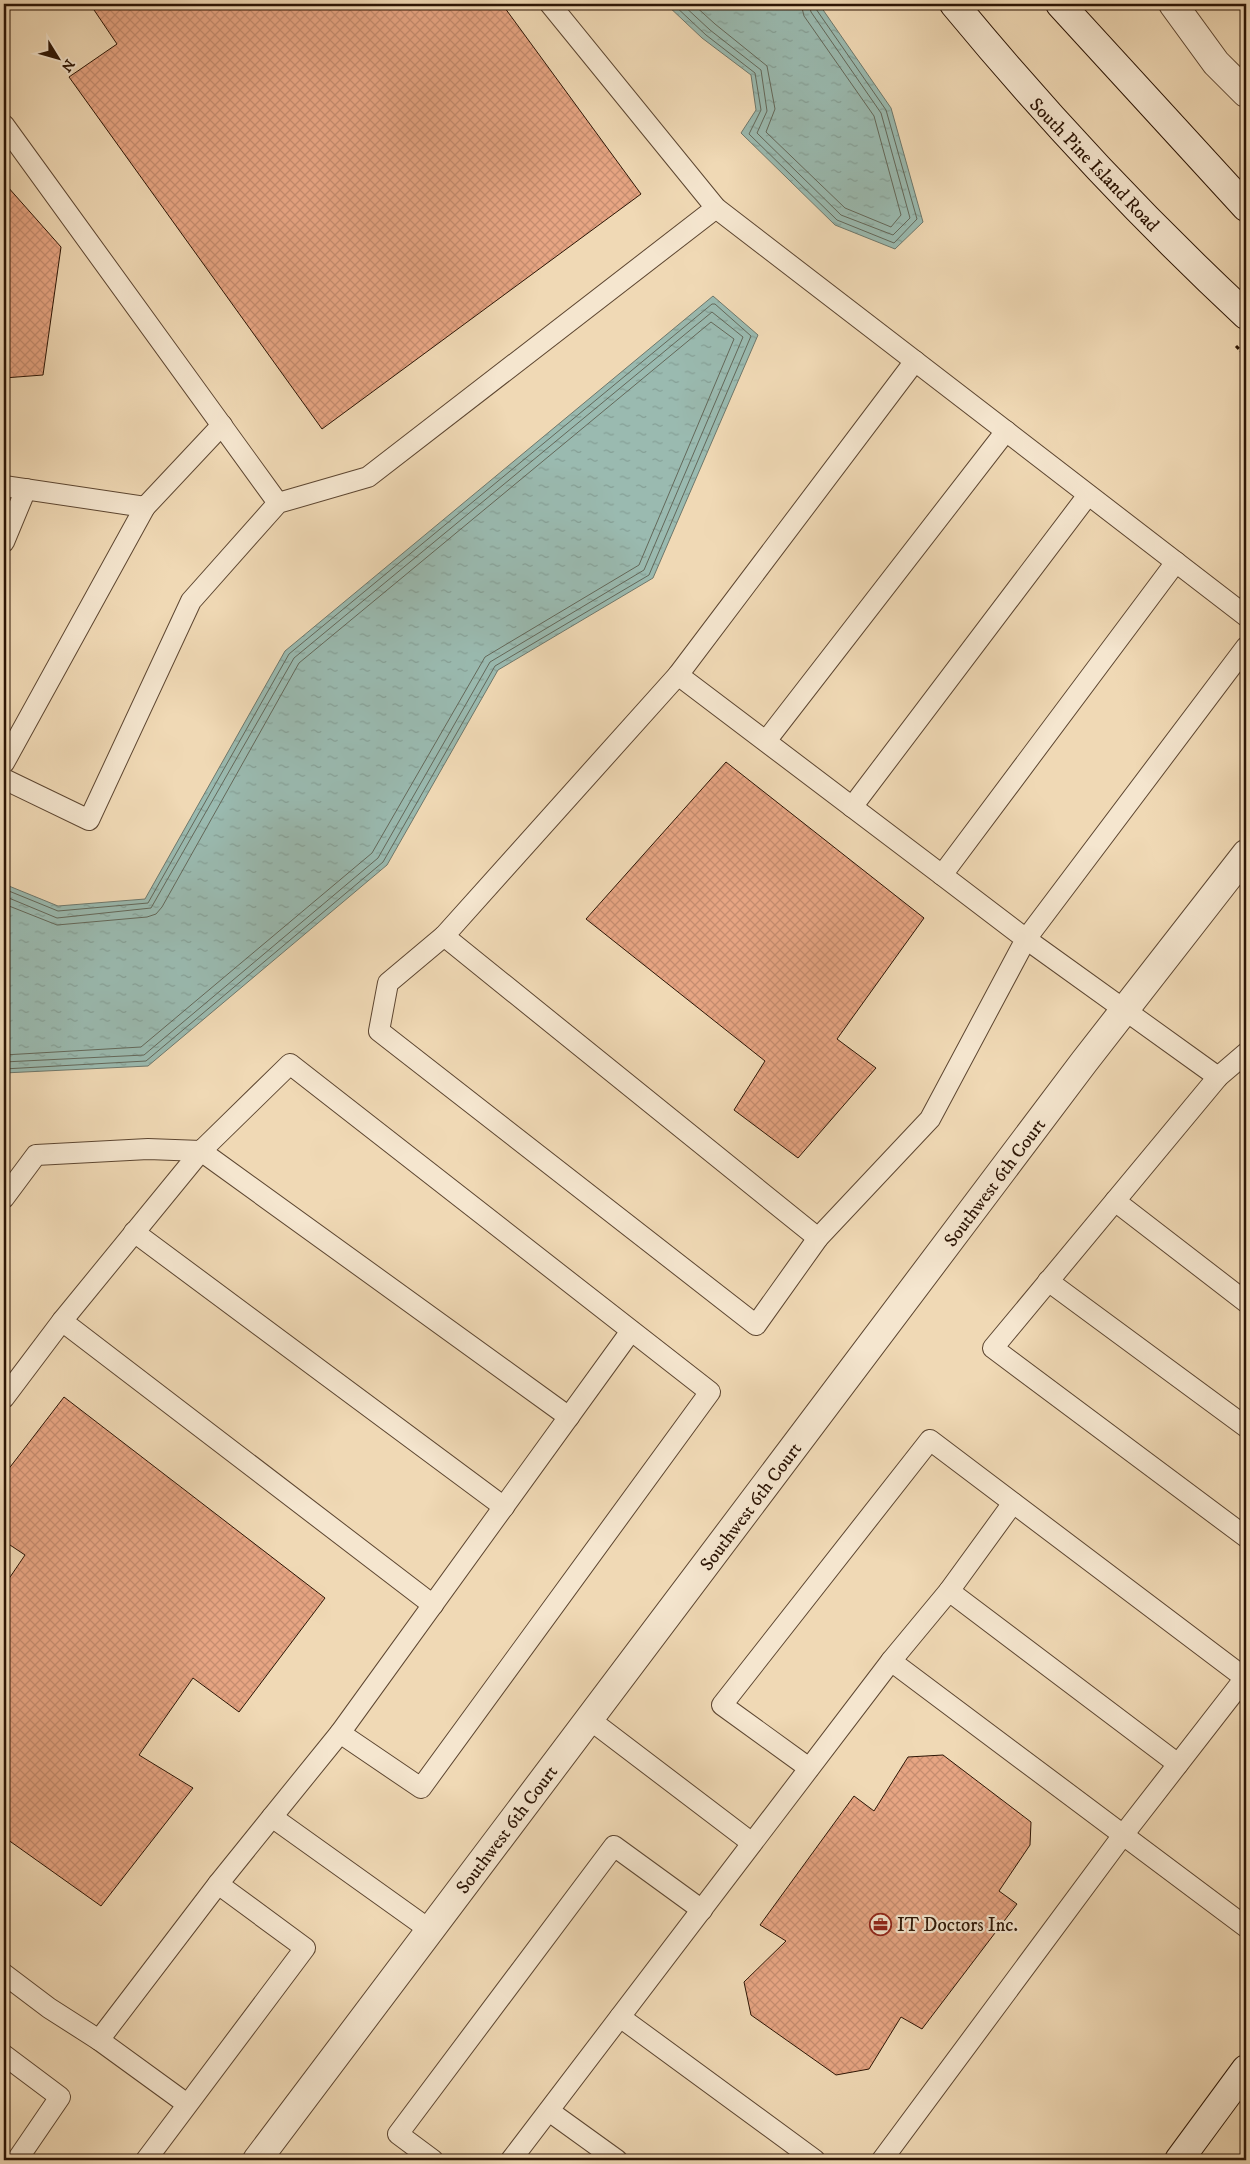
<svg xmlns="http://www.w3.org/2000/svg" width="1250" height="2164" font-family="'IM FELL DW Pica',serif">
<defs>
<pattern id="water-ripples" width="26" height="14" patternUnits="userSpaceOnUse" patternTransform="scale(1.25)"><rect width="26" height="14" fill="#9abab0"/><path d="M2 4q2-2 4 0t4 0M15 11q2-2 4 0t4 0" fill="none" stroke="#859f96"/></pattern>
<pattern id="building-cross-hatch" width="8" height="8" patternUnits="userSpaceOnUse" patternTransform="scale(1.25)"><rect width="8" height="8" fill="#e7a583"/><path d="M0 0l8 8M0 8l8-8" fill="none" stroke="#c68d70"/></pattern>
</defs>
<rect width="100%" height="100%" fill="#f0d9b5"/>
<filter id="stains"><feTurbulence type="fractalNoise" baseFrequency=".004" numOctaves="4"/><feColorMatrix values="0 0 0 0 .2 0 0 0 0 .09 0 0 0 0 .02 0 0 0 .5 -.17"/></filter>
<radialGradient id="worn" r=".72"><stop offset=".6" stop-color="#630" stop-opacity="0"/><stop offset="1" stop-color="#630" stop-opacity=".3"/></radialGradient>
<g fill="url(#water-ripples)" stroke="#6e786c">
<path d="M 666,4 L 819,4 L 891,108 L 923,222 L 895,249 L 835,225 L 741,133 L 756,110 L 751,75 L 702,38 Z"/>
<path d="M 713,296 L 758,335 L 653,578 L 498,670 L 387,865 L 148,1066 L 4,1073 L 4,884 L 58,906 L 145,899 L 285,651 Z"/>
</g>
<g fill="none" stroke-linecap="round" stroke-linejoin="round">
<g stroke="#63685a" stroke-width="1">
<path d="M 673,4 L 706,35 L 755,73 L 761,110 L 749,134 L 837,220 L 894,243 L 917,219 L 886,110 L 816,9 L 815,4"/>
<path d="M 682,4 L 710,30 L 761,70 L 767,111 L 757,133 L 841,215 L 893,235 L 910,218 L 881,113 L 811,12 L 809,4"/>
<path d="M 693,4 L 715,24 L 767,66 L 775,109 L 766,132 L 845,208 L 891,227 L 901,215 L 874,116 L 804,16 L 801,4"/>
<path d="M 4,889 L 58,911 L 148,903 L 289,654 L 712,304 L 715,304 L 751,336 L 649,575 L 495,666 L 383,862 L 146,1061 L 4,1069"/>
<path d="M 4,896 L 57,918 L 151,908 L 294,658 L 712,312 L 743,337 L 644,570 L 490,662 L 378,858 L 144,1055 L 4,1062"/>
<path d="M 4,904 L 57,925 L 147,917 L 156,914 L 162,907 L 299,663 L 711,322 L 734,339 L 639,565 L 485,657 L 372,853 L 141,1047 L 4,1055"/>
</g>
</g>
<g fill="url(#building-cross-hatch)" stroke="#2c1505">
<path d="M 90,4 L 502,4 L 641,194 L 322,429 L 69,77 L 117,44 Z"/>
<path d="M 4,185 L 7,186 L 61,247 L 43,375 L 4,378 Z"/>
<path d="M 726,762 L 924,918 L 837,1039 L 876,1068 L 798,1158 L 734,1110 L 765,1061 L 586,919 Z"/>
<path d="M 64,1397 L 325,1598 L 239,1712 L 193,1678 L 139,1755 L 193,1788 L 101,1906 L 4,1837 L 4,1586 L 25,1555 L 4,1541 L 4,1475 Z"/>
<path d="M 943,1755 L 1031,1822 L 1030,1845 L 999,1891 L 1017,1904 L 922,2029 L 901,2017 L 869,2069 L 836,2075 L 751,2015 L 744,1982 L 786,1941 L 760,1925 L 854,1796 L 874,1811 L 908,1757 Z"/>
</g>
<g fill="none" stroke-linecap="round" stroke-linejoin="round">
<defs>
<g id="lane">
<path d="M 550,4 L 716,208 L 1246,616"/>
<path d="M 4,125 L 278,503"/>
<path d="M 915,361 L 678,675 L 942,875"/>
<path d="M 4,486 L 145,507 L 222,425"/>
<path d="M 4,542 L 26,489"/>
<path d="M 678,675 L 444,936 L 818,1238 L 930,1119 L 1026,939 L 942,875 L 1176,562"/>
<path d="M 766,741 L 1006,431"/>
<path d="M 4,763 L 145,507"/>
<path d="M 4,779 L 89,820 L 191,601 L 278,503 L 368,477 L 716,208"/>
<path d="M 852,807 L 1088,495"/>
<path d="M 444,936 L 388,983 L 379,1031 L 756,1325 L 818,1238"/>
<path d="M 1246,1053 L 1218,1077 L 993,1348 L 1246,1537"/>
<path d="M 1218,1077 L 1026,939 L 1246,647"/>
<path d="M 4,1198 L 36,1155 L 148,1149 L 201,1151 L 290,1064 L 710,1392 L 421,1788 L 340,1733 L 272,1817"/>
<path d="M 1115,1201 L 1246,1302"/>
<path d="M 134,1232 L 504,1507"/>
<path d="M 1048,1281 L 1246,1427"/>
<path d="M 62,1321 L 433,1605"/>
<path d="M 4,1398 L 62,1321 L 201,1151 L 569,1417"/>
<path d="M 949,1591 L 1013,1503"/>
<path d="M 891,1661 L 949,1591 L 1178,1764"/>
<path d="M 589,1719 L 752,1843"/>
<path d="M 340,1733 L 631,1331"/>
<path d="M 809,1768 L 722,1705 L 930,1440 L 1245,1678 L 1123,1835 L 882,2160"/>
<path d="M 4,1974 L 49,2008 L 99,2040"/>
<path d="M 620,2017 L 815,2160"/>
<path d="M 4,2055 L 60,2097 L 17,2160"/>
<path d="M 187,2104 L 99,2040 L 218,1884"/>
<path d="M 549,2111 L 617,2160"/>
<path d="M 146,2160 L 305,1948 L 218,1884 L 272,1817 L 430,1930"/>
<path d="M 433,2160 L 398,2134 L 614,1846 L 702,1910"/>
<path d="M 511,2160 L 891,1661 L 1246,1927"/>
</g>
<g id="street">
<path d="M 1173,4 L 1216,63 L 1246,93"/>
<path d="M 257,2160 L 1084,1062 L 1246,854"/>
</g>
<g id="secondary">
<path d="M 954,4 C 1044,113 1142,218 1246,315"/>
<path d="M 1060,4 L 1246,207"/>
<path d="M 1179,2160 L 1246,2069"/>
</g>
</defs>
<use href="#lane" stroke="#5d4631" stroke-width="22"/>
<use href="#street" stroke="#5d4631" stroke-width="30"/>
<use href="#secondary" stroke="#2c1505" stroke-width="30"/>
<path stroke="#2c1505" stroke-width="3" stroke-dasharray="4 2.5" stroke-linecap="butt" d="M 1236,346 L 1246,356"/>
<use href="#lane" stroke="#f5e6cf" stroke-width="20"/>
<use href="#street" stroke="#f5e6cf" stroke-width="28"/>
<use href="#secondary" stroke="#f5e6cf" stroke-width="28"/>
</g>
<defs>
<symbol id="office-ring" viewBox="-11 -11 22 22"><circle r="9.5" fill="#f5e6cf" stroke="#8f2418" stroke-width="1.5"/><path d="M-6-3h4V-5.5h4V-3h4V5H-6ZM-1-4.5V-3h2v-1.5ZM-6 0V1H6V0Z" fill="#8f2418"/></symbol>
</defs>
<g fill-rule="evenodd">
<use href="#office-ring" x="868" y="1912" width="25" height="25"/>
</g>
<g text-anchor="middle" stroke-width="4.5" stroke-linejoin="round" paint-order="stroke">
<g font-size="19" fill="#2c1505" stroke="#f5e6cf">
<text transform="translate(1095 164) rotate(46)" y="7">South Pine Island Road</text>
<text transform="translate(994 1182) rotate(-53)" y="7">Southwest 6th Court</text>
<text transform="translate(750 1506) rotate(-53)" y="7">Southwest 6th Court</text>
<text transform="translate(506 1829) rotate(-53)" y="7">Southwest 6th Court</text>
</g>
<g font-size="19" fill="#2c1505" stroke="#f5e6cf" text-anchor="start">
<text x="897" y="1931">IT Doctors Inc.</text>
</g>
</g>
<rect width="1250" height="2164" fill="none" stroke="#f0d9b5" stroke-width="20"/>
<rect x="5" y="5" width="1240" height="2154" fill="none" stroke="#2c1505" stroke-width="2.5"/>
<rect x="10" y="10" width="1230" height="2144" fill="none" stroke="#2c1505"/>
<g transform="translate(58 58) rotate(127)" stroke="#f5e6cf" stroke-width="4" paint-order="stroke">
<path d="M0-4L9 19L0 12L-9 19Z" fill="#2c1505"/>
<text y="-8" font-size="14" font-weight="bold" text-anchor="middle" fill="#2c1505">N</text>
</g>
<rect width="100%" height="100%" filter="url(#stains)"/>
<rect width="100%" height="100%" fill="url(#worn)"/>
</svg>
